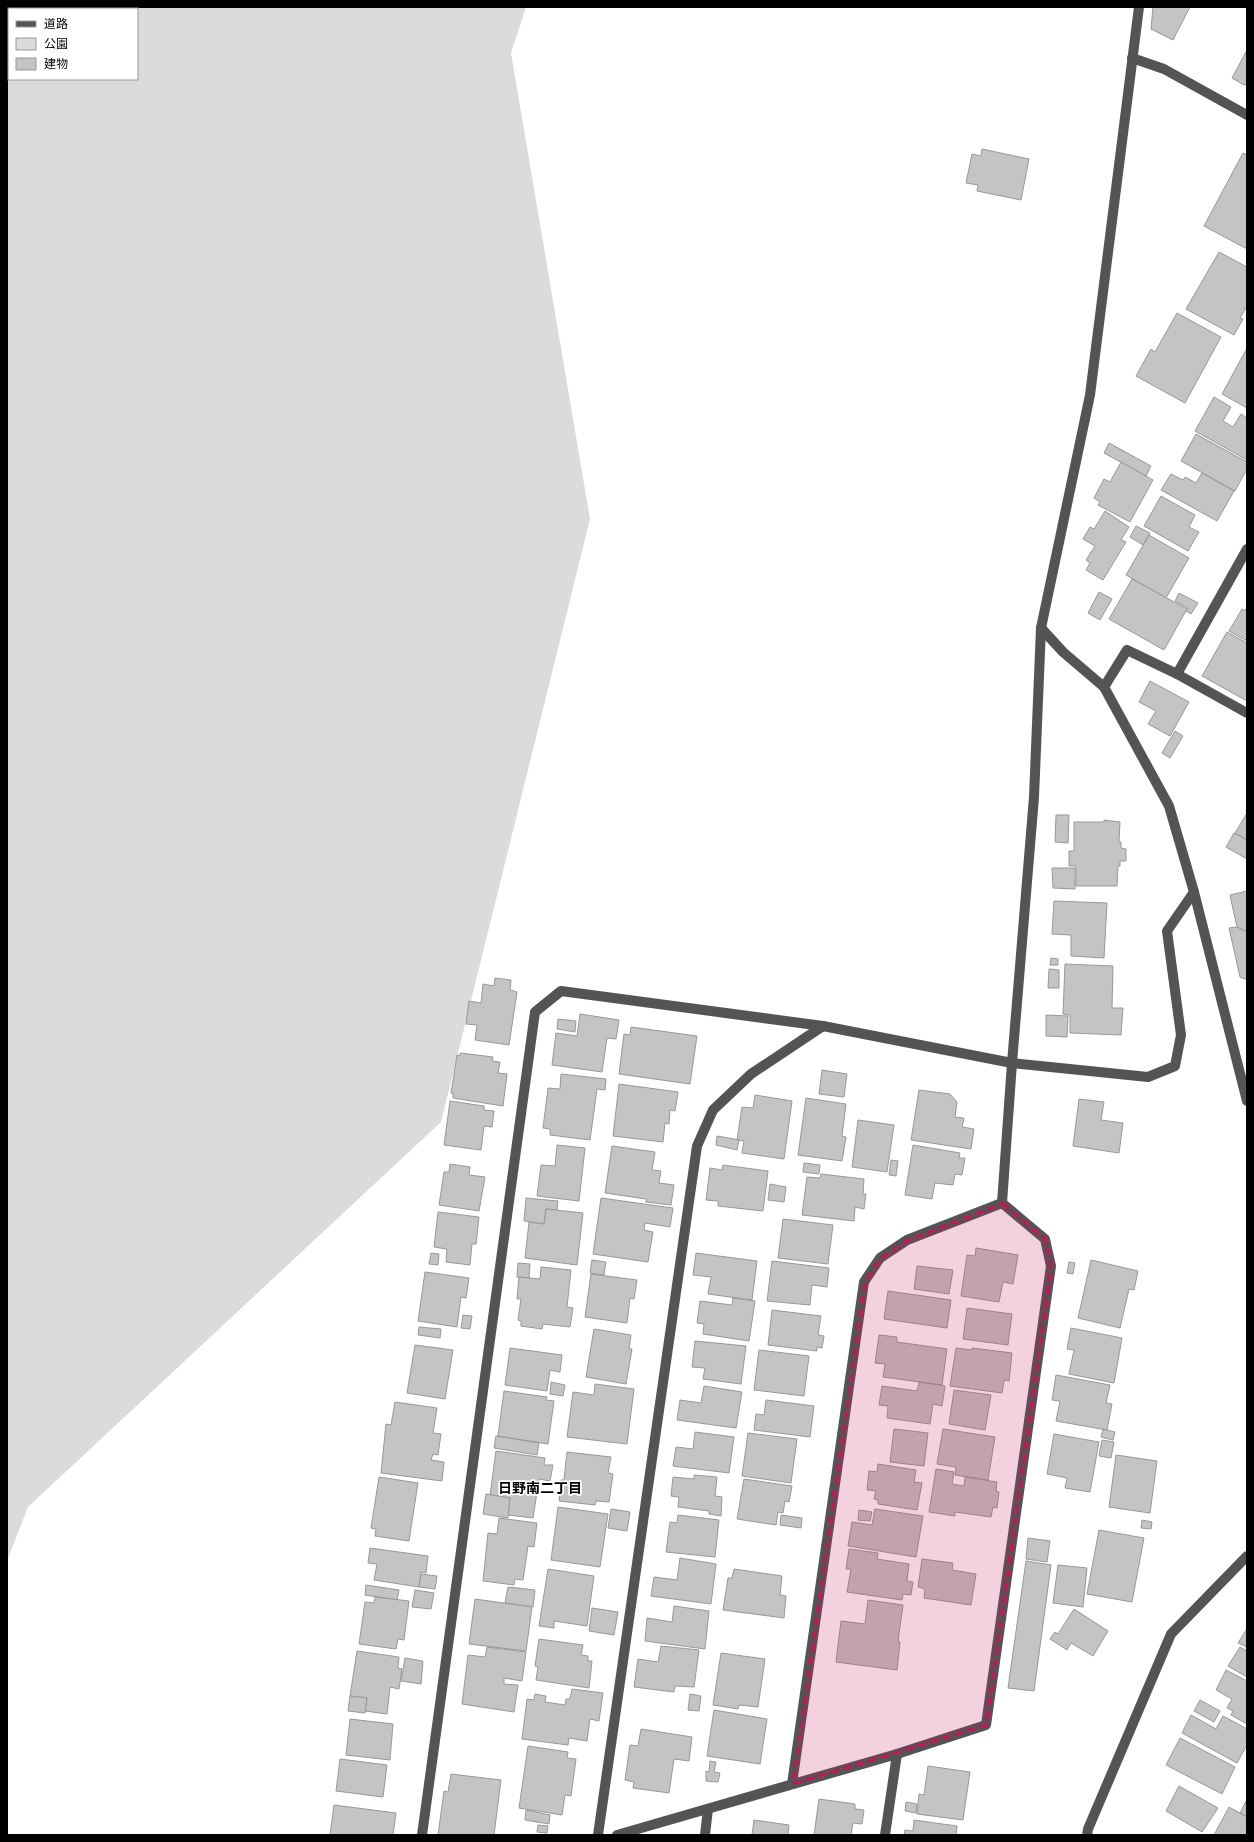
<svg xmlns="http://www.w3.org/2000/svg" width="1254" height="1842" font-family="'Fira Sans','Noto Sans JP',sans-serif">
<rect width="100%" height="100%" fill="#fff"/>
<path fill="#dbdbdb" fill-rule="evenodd" d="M 7,7 L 526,7 L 511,53 L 590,519 L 441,1122 L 28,1507 L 7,1561 ZM 9,9 L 137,9 L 137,79 L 9,79 Z"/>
<g fill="#c4c4c4" stroke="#989898">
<path d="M 1153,7 L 1190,7 L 1173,40 L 1151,29 Z"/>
<path d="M 1247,50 L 1247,84 L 1244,85 L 1232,78 Z"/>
<path d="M 982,149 L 1029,159 L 1021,200 L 977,191 L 978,185 L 966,183 L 972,154 L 981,156 Z"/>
<path d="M 1243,153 L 1247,155 L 1247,249 L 1204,226 Z"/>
<path d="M 1219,252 L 1247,267 L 1247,306 L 1240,318 L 1243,319 L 1234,335 L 1186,309 Z"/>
<path d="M 1177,313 L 1221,337 L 1185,403 L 1136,376 L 1151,349 L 1155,352 Z"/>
<path d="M 1247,348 L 1247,408 L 1222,394 Z"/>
<path d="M 1214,397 L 1231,407 L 1223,421 L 1233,427 L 1241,414 L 1247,418 L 1247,460 L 1195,431 Z"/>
<path d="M 1196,434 L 1247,462 L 1247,469 L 1235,491 L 1181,461 Z"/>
<path d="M 1109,443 L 1151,466 L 1146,476 L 1104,453 Z"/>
<path d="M 1121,462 L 1153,480 L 1130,522 L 1098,505 L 1100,502 L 1094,498 L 1104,479 L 1110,482 Z"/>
<path d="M 1202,473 L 1234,491 L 1217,521 L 1161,490 L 1171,474 L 1183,480 L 1185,477 L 1196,483 Z"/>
<path d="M 1161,496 L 1195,515 L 1189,527 L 1199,532 L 1188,551 L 1144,526 Z"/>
<path d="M 1105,511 L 1129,527 L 1121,540 L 1126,542 L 1103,580 L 1086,570 L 1090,563 L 1086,560 L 1095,546 L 1083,539 L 1090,527 L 1094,529 Z"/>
<path d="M 1136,526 L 1150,533 L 1143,545 L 1130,537 Z"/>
<path d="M 1149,535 L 1189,558 L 1166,598 L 1126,575 Z"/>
<path d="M 1132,579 L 1187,609 L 1164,650 L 1109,619 Z"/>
<path d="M 1099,592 L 1112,599 L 1100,620 L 1088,613 Z"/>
<path d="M 1179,593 L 1198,603 L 1191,614 L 1186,611 L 1188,608 L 1175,601 Z"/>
<path d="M 1247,607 L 1247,641 L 1229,631 L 1242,609 L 1245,611 Z"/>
<path d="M 1227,632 L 1247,643 L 1247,701 L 1202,676 Z"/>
<path d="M 1150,681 L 1189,702 L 1170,736 L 1148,724 L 1156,711 L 1139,702 Z"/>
<path d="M 1175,731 L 1183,736 L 1170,758 L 1162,753 Z"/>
<path d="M 1247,813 L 1247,840 L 1235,833 Z"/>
<path d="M 1056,815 L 1069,815 L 1068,843 L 1055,842 Z"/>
<path d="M 1104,820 L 1120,822 L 1119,842 L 1121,842 L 1121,848 L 1126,849 L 1126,861 L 1120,861 L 1120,866 L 1118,866 L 1117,886 L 1076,886 L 1076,866 L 1069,866 L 1069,851 L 1074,851 L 1074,822 L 1104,822 Z"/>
<path d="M 1234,833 L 1247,840 L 1247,859 L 1226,847 Z"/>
<path d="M 1052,868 L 1075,868 L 1075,889 L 1053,888 Z"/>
<path d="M 1247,891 L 1247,932 L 1237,927 L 1230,895 Z"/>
<path d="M 1054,901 L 1107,903 L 1104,958 L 1071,956 L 1071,935 L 1052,934 Z"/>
<path d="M 1237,927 L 1247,932 L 1247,980 L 1240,977 L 1229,928 Z"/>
<path d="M 1051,958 L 1058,959 L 1058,965 L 1050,965 Z"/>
<path d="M 1065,964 L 1113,966 L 1112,1008 L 1123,1008 L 1121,1035 L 1070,1033 L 1070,1015 L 1063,1014 Z"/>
<path d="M 1049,969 L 1059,970 L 1059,988 L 1048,988 Z"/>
<path d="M 495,978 L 511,980 L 510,990 L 517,992 L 509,1045 L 475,1040 L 477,1025 L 466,1024 L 469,1001 L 481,1003 L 483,984 L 494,986 Z"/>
<path d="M 580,1014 L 619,1020 L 616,1039 L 607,1038 L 602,1072 L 552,1065 L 556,1033 L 577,1036 Z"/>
<path d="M 1046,1015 L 1068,1016 L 1067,1037 L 1046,1036 Z"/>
<path d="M 558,1019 L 576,1021 L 575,1032 L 557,1029 Z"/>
<path d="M 631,1027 L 697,1036 L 690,1084 L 619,1074 L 624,1034 L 630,1035 Z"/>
<path d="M 460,1053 L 493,1057 L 492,1061 L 500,1062 L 498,1073 L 507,1074 L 503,1106 L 453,1098 L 453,1093 L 451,1093 L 457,1055 L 460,1056 Z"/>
<path d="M 822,1070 L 847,1074 L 844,1097 L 819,1094 Z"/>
<path d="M 561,1074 L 606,1079 L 605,1090 L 597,1089 L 590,1140 L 550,1135 L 550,1129 L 543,1128 L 548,1088 L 560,1089 Z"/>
<path d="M 619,1084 L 678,1092 L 675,1111 L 670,1110 L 669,1124 L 665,1123 L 663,1142 L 613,1136 Z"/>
<path d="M 919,1090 L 950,1094 L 957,1102 L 955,1117 L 964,1118 L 962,1127 L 974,1129 L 971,1149 L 911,1140 Z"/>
<path d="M 755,1095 L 792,1101 L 784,1159 L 742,1153 L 744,1141 L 737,1140 L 742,1107 L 753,1108 Z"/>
<path d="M 806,1098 L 846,1104 L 842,1136 L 846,1137 L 842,1161 L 798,1155 Z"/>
<path d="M 1079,1099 L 1104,1102 L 1101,1120 L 1123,1123 L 1119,1153 L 1073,1146 Z"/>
<path d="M 450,1101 L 484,1106 L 484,1110 L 494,1111 L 492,1127 L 484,1126 L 481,1150 L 444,1145 Z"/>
<path d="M 858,1120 L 894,1125 L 887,1172 L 852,1167 Z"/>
<path d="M 717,1136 L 739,1140 L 737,1150 L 716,1145 Z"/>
<path d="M 557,1145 L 585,1148 L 579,1201 L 537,1196 L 541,1165 L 555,1166 Z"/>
<path d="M 913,1145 L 960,1153 L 959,1158 L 965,1158 L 962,1175 L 955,1174 L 953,1185 L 935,1183 L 932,1199 L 905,1195 Z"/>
<path d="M 612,1146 L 655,1152 L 652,1170 L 661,1171 L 659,1183 L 674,1185 L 671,1205 L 646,1202 L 646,1199 L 605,1193 Z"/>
<path d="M 891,1160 L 898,1161 L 896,1176 L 889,1175 Z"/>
<path d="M 804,1163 L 820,1165 L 819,1174 L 803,1172 Z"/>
<path d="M 450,1164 L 470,1167 L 469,1175 L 485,1177 L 479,1211 L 439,1205 L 444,1172 L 449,1172 Z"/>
<path d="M 723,1165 L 768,1171 L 763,1211 L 718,1206 L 718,1201 L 706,1200 L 710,1168 L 722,1170 Z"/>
<path d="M 821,1174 L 864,1179 L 863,1194 L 866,1194 L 864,1209 L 855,1207 L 854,1221 L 802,1215 L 807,1177 L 820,1178 Z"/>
<path d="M 770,1184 L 786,1187 L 784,1202 L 768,1200 Z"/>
<path d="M 526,1198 L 558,1201 L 557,1210 L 546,1209 L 544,1224 L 524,1221 Z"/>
<path d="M 601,1198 L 673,1208 L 670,1227 L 645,1223 L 644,1230 L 653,1232 L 648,1262 L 593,1254 Z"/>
<path d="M 546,1209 L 583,1213 L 577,1265 L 525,1258 L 529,1222 L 544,1224 Z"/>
<path d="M 438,1212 L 479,1217 L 476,1244 L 472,1244 L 470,1265 L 446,1262 L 447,1249 L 434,1247 Z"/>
<path d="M 783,1219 L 833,1225 L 828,1264 L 778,1258 Z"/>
<path d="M 976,1248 L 1018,1255 L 1013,1284 L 1003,1282 L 999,1302 L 961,1296 L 967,1255 L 975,1256 Z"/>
<path d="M 431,1253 L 439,1254 L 438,1265 L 429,1264 Z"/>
<path d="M 696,1253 L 757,1261 L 752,1300 L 708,1294 L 711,1277 L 693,1275 Z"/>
<path d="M 592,1260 L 606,1262 L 604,1275 L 590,1273 Z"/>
<path d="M 1091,1260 L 1138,1271 L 1134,1290 L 1129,1289 L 1120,1328 L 1078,1318 Z"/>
<path d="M 772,1261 L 829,1268 L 827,1287 L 812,1285 L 810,1305 L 767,1301 Z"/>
<path d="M 1069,1262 L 1075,1263 L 1073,1274 L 1067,1273 Z"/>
<path d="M 518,1263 L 530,1264 L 529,1278 L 517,1277 Z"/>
<path d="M 917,1266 L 953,1270 L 949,1294 L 914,1289 Z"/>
<path d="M 541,1267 L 571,1270 L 567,1307 L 573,1308 L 570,1327 L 543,1324 L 542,1329 L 521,1326 L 521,1321 L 518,1320 L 521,1299 L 517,1299 L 519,1277 L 540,1279 Z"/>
<path d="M 425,1272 L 469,1278 L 466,1298 L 461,1297 L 457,1327 L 418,1321 Z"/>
<path d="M 591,1274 L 637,1280 L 634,1299 L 630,1298 L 627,1323 L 585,1317 Z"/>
<path d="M 888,1291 L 951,1300 L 947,1328 L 884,1319 Z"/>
<path d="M 733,1298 L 755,1301 L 749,1341 L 703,1334 L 704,1324 L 697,1323 L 700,1301 L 732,1305 Z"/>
<path d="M 967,1308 L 1012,1314 L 1008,1345 L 963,1339 Z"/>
<path d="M 772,1310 L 821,1316 L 818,1335 L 824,1336 L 822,1348 L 817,1347 L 817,1351 L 768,1345 Z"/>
<path d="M 463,1315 L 472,1316 L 470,1329 L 461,1328 Z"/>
<path d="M 419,1327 L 441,1329 L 440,1338 L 418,1335 Z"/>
<path d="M 1071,1328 L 1122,1338 L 1114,1383 L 1069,1374 L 1074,1350 L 1067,1349 Z"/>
<path d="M 594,1329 L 631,1335 L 629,1349 L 632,1349 L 626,1384 L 586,1377 Z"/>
<path d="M 879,1335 L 897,1337 L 897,1342 L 947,1349 L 942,1385 L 883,1377 L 885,1364 L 875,1363 Z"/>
<path d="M 695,1341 L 746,1346 L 741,1384 L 703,1379 L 705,1368 L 692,1367 Z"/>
<path d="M 415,1345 L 453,1350 L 445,1399 L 407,1393 Z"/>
<path d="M 510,1348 L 562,1355 L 560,1372 L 550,1370 L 547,1391 L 505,1385 Z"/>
<path d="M 956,1348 L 972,1350 L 972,1348 L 1012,1353 L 1009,1381 L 1004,1380 L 1002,1393 L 950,1386 Z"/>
<path d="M 759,1350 L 809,1356 L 804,1396 L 754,1390 Z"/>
<path d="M 1056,1375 L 1110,1385 L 1106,1403 L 1112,1404 L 1107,1430 L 1056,1421 L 1060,1401 L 1052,1400 Z"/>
<path d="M 551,1382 L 565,1385 L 563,1396 L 550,1394 Z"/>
<path d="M 919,1382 L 945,1386 L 942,1406 L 933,1404 L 930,1424 L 887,1418 L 888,1406 L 879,1405 L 882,1386 L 917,1391 Z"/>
<path d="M 595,1384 L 634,1389 L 627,1444 L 567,1437 L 573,1392 L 594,1395 Z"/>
<path d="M 704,1386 L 742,1392 L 736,1428 L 677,1420 L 680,1400 L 701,1403 Z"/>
<path d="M 954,1390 L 991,1395 L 985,1430 L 949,1424 Z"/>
<path d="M 504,1391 L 547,1397 L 546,1400 L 554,1401 L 548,1444 L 498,1436 Z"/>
<path d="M 766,1400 L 814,1406 L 810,1437 L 754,1430 L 756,1414 L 764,1415 Z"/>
<path d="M 395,1402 L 437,1408 L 433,1433 L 441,1434 L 438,1455 L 433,1454 L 431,1460 L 444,1462 L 442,1481 L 381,1473 L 386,1424 L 391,1425 Z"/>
<path d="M 894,1429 L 928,1433 L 924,1466 L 890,1462 Z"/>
<path d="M 943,1429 L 995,1437 L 988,1480 L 955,1475 L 956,1467 L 937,1464 Z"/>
<path d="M 1103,1429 L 1115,1432 L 1113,1440 L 1101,1437 Z"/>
<path d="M 695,1432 L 734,1437 L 729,1473 L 673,1466 L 676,1447 L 693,1449 Z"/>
<path d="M 748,1433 L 797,1439 L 791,1483 L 742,1476 Z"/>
<path d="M 1054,1434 L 1099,1442 L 1090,1492 L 1065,1488 L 1067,1478 L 1047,1474 Z"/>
<path d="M 496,1436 L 539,1443 L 537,1455 L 494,1448 Z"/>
<path d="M 1102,1440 L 1114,1442 L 1111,1458 L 1099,1456 Z"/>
<path d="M 496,1451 L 545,1458 L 544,1465 L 553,1465 L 550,1481 L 539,1479 L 533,1518 L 508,1515 L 510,1498 L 490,1495 Z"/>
<path d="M 567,1452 L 611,1457 L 608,1473 L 613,1474 L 609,1502 L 596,1501 L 595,1505 L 559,1501 L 561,1480 L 564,1480 Z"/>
<path d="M 1116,1455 L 1157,1461 L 1150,1513 L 1109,1507 Z"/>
<path d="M 878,1464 L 916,1470 L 914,1482 L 922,1483 L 917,1510 L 878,1504 L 878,1500 L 874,1499 L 876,1491 L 867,1490 L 869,1471 L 877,1472 Z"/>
<path d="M 936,1469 L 954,1472 L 952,1484 L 964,1486 L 965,1477 L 997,1482 L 996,1491 L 999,1492 L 997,1508 L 993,1507 L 991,1517 L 955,1512 L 955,1516 L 929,1512 Z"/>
<path d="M 694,1475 L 717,1477 L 715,1496 L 722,1497 L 721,1516 L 709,1514 L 709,1511 L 678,1507 L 679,1497 L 671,1496 L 673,1477 L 694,1479 Z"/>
<path d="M 379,1477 L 418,1483 L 409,1541 L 375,1536 L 376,1529 L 371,1528 Z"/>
<path d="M 744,1479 L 792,1486 L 789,1502 L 785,1501 L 783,1513 L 778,1512 L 776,1525 L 737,1519 Z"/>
<path d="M 486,1494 L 510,1498 L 508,1518 L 483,1514 Z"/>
<path d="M 558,1507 L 608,1514 L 600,1567 L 551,1560 Z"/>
<path d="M 611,1509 L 630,1512 L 627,1531 L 608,1528 Z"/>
<path d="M 875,1509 L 923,1516 L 916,1557 L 848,1546 L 852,1522 L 872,1525 Z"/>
<path d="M 859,1510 L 872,1512 L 870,1521 L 858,1520 Z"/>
<path d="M 678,1515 L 719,1520 L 715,1557 L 666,1552 L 670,1522 L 677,1523 Z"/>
<path d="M 781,1515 L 802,1518 L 801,1528 L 780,1525 Z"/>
<path d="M 499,1518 L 537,1523 L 534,1547 L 528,1546 L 523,1580 L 515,1579 L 514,1585 L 483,1581 L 488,1533 L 497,1534 Z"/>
<path d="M 1142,1520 L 1152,1522 L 1151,1529 L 1141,1528 Z"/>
<path d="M 1099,1530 L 1144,1538 L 1132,1602 L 1087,1594 Z"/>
<path d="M 1028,1538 L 1050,1541 L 1047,1562 L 1026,1559 Z"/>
<path d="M 370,1548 L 428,1556 L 426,1573 L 421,1572 L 419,1587 L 374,1580 L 377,1564 L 368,1563 Z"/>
<path d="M 849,1549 L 878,1553 L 877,1559 L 909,1564 L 907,1581 L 913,1582 L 911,1595 L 903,1594 L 902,1600 L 847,1592 L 851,1569 L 846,1569 Z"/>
<path d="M 680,1558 L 716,1564 L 711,1604 L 651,1596 L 654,1577 L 677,1580 Z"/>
<path d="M 922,1559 L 953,1563 L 952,1570 L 976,1574 L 971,1605 L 924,1598 L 925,1589 L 918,1587 Z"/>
<path d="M 1026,1561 L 1051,1565 L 1034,1691 L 1008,1688 Z"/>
<path d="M 1058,1565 L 1087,1568 L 1083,1607 L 1053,1603 Z"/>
<path d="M 548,1569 L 594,1576 L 587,1626 L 554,1621 L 554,1628 L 539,1626 Z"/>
<path d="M 734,1569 L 782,1576 L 780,1595 L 786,1596 L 784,1618 L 723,1610 L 728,1578 L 732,1578 Z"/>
<path d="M 421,1574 L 437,1576 L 435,1589 L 419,1587 Z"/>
<path d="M 366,1585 L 399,1590 L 397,1600 L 365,1595 Z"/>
<path d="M 508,1587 L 535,1590 L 533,1607 L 505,1603 Z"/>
<path d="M 415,1590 L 434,1593 L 431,1609 L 412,1607 Z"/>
<path d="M 375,1597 L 409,1601 L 404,1640 L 398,1639 L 396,1649 L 359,1644 L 365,1602 L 374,1603 Z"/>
<path d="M 475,1599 L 532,1607 L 526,1651 L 469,1644 Z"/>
<path d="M 868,1600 L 903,1605 L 898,1641 L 900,1642 L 897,1670 L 836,1662 L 841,1621 L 865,1624 Z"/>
<path d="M 674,1606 L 709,1611 L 705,1649 L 645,1641 L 647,1618 L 672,1622 Z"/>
<path d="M 592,1608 L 618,1612 L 614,1635 L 589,1631 Z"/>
<path d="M 1074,1609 L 1108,1631 L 1093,1656 L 1071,1643 L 1067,1650 L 1050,1639 L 1055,1632 L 1058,1634 Z"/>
<path d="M 1246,1630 L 1247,1630 L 1247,1647 L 1238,1643 Z"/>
<path d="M 539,1639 L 583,1645 L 581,1655 L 588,1656 L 588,1661 L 592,1661 L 589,1688 L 536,1680 L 538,1667 L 535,1666 Z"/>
<path d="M 661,1646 L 699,1650 L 694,1687 L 675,1686 L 674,1692 L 634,1687 L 638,1659 L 658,1662 Z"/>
<path d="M 487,1647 L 526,1652 L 522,1681 L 504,1678 L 504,1684 L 518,1685 L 514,1712 L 462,1704 L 468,1655 L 485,1657 Z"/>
<path d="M 1240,1647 L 1247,1651 L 1247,1677 L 1228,1666 Z"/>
<path d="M 357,1651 L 399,1657 L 398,1668 L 402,1669 L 399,1689 L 390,1687 L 387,1714 L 365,1711 L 367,1698 L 350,1696 Z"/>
<path d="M 721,1653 L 765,1659 L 758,1707 L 739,1705 L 738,1709 L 713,1705 Z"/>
<path d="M 405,1658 L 423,1661 L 421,1684 L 401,1681 Z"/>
<path d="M 1226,1670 L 1247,1681 L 1247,1724 L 1231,1715 L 1233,1711 L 1227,1708 L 1232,1699 L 1216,1690 Z"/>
<path d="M 572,1689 L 603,1693 L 599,1721 L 590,1719 L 587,1741 L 569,1738 L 568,1745 L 522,1739 L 527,1699 L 534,1700 L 535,1694 L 546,1696 L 545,1702 L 565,1705 L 566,1699 L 570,1699 Z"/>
<path d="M 690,1694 L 701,1696 L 699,1711 L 688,1710 Z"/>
<path d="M 350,1696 L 367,1698 L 365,1713 L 348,1711 Z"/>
<path d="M 1200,1700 L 1220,1711 L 1214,1722 L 1194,1711 Z"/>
<path d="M 714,1710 L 767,1719 L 760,1764 L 707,1756 Z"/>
<path d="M 1191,1715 L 1216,1729 L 1223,1716 L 1247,1729 L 1247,1745 L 1237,1763 L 1182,1733 Z"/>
<path d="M 350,1719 L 393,1724 L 390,1760 L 346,1755 Z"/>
<path d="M 641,1729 L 692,1737 L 689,1761 L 674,1759 L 669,1793 L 633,1788 L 634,1782 L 625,1780 L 630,1745 L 638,1746 Z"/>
<path d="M 1180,1738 L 1235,1767 L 1222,1794 L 1166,1765 Z"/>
<path d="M 528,1746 L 568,1752 L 567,1758 L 576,1759 L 571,1796 L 565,1795 L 562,1815 L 519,1808 Z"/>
<path d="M 340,1759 L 387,1765 L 383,1797 L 336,1791 Z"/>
<path d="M 710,1761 L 716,1762 L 714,1772 L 720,1773 L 718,1782 L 706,1781 L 706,1771 L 709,1772 Z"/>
<path d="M 928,1766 L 970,1772 L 963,1820 L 917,1814 L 919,1794 L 924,1795 Z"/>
<path d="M 451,1774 L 501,1780 L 494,1835 L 438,1835 L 444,1791 L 448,1792 Z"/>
<path d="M 1179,1786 L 1218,1808 L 1202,1832 L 1166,1811 Z"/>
<path d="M 819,1799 L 855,1804 L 855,1809 L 864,1810 L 862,1824 L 853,1823 L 851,1835 L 814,1835 Z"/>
<path d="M 1246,1801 L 1247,1802 L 1247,1817 L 1240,1813 Z"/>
<path d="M 906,1802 L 917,1804 L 916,1813 L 905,1811 Z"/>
<path d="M 334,1805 L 396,1813 L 393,1835 L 330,1835 Z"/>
<path d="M 1229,1807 L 1247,1817 L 1247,1835 L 1214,1835 Z"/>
<path d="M 526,1810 L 550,1815 L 549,1824 L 525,1820 Z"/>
<path d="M 754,1820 L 789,1825 L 788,1835 L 752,1835 Z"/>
<path d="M 914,1820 L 957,1826 L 956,1835 L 904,1835 L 905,1830 L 913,1831 Z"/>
<path d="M 538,1825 L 548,1826 L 547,1833 L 537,1832 Z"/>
</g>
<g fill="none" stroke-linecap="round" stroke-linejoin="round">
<g stroke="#545454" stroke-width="10">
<path d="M 1132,58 L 1164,69 L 1247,115"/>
<path d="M 1041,628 L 1063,652 L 1104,687 L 1169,806 L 1194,892 L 1247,1101"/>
<path d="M 1177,674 L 1247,549"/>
<path d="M 1104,687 L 1127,650 L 1177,674 L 1247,713"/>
<path d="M 792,1784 L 864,1282 L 880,1258 L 907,1240 L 1002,1203"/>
<path d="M 422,1835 L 535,1012 L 561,991 L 823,1026 L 1012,1063 L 1148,1077 L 1175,1066 L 1181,1035 L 1167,931 L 1194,892"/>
<path d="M 598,1835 L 697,1146 L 713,1110 L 751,1074 L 823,1026"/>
<path d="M 617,1835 L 897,1754 L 986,1725 L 1051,1266 L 1045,1239 L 1002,1203 L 1012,1063 L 1034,797 L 1041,628 L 1090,395 L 1139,7"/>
<path d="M 705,1835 L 708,1809"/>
<path d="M 885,1835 L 897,1754"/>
<path d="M 1087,1835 L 1088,1829 L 1171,1634 L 1247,1556"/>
</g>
</g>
<path fill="#c2185b" fill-opacity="0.2" stroke="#c2185b" stroke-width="3" stroke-dasharray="8 5" stroke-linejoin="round" d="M 1002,1203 L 1045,1239 L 1051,1266 L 986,1725 L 792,1784 L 864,1282 L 880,1258 L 907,1240 Z"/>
<g text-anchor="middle" stroke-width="3.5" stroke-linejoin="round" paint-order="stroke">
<g font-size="14" font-weight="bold" fill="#000" stroke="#fff">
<text x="540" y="1493">日野南二丁目</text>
</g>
</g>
<rect width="1254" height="1842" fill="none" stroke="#000000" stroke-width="16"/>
<rect x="8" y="8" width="130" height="72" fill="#ffffff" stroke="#999999"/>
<rect x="16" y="21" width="20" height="6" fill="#545454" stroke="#999999"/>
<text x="44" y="28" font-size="12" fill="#000000">道路</text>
<rect x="16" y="38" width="20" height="12" fill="#dbdbdb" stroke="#999999"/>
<text x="44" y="48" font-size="12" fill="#000000">公園</text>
<rect x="16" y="58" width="20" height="12" fill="#c4c4c4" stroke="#999999"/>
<text x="44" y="68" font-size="12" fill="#000000">建物</text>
</svg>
